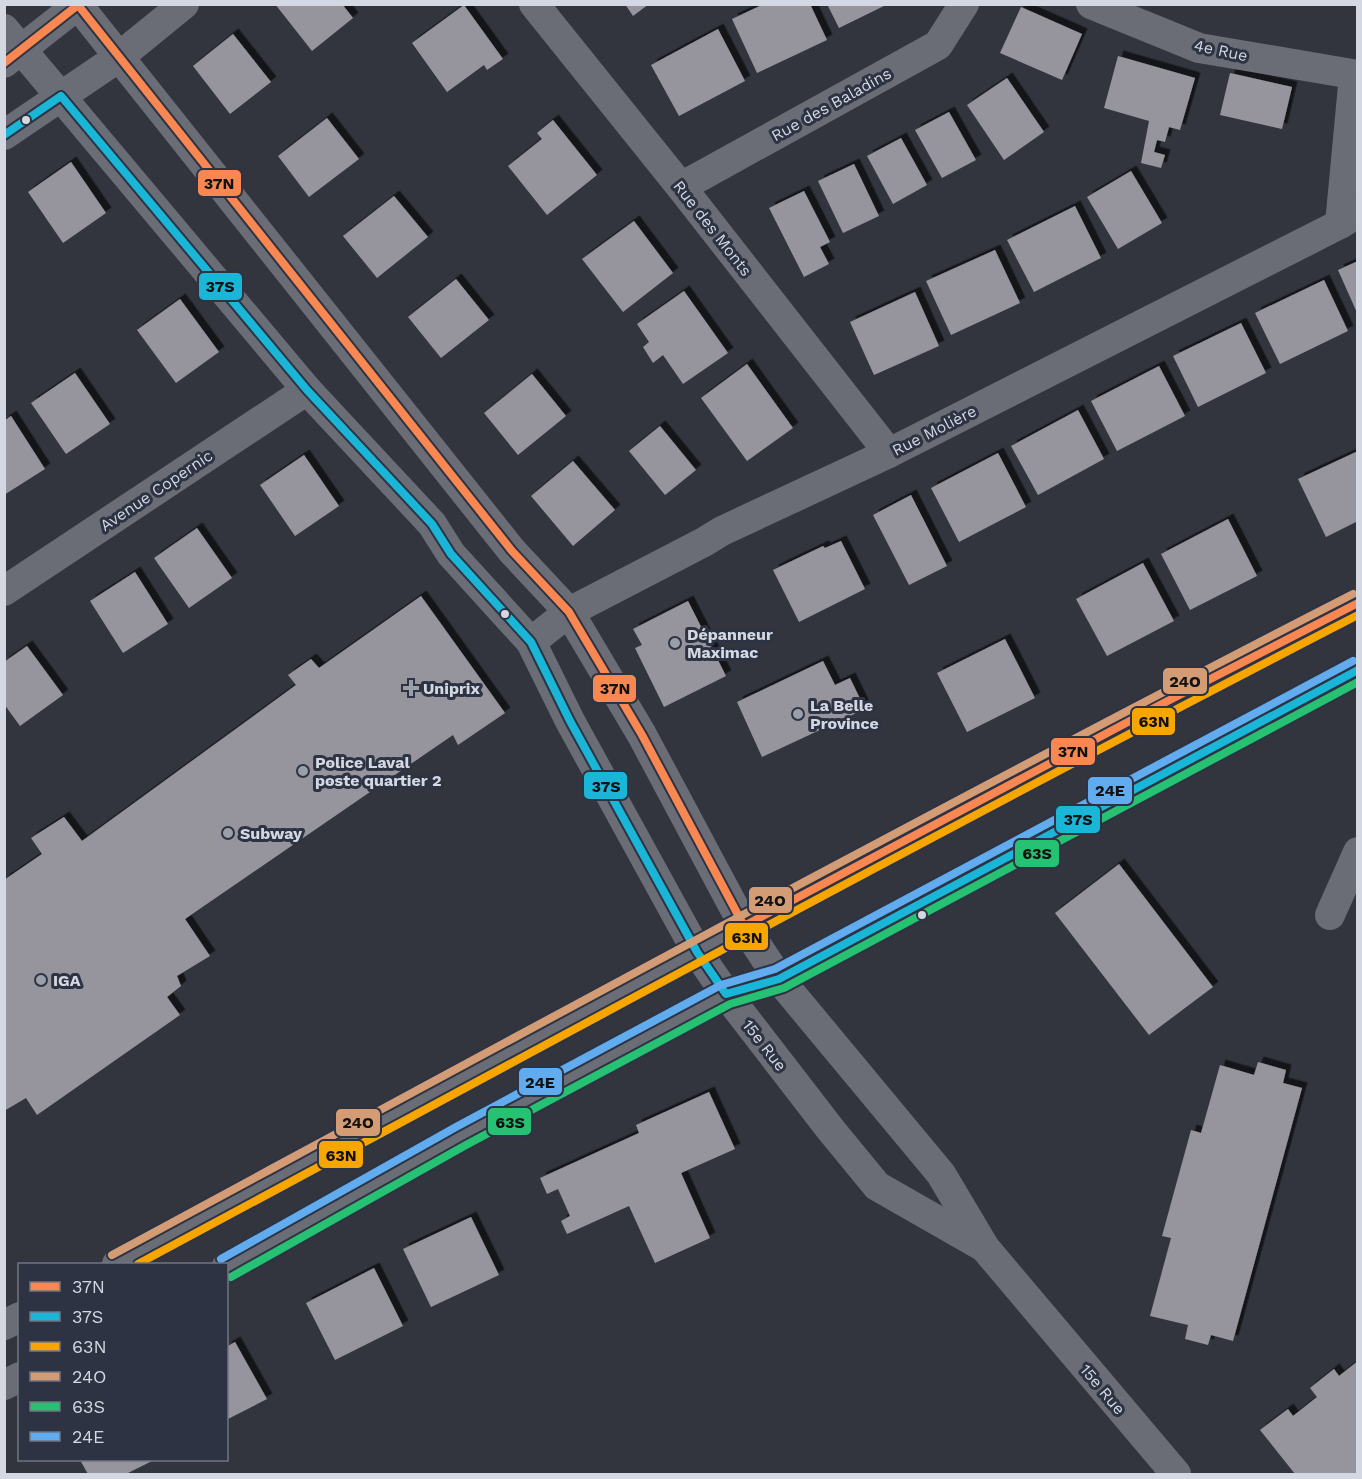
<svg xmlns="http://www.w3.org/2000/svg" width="1362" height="1479" font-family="'Work Sans',sans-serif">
<defs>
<filter id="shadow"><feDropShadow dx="5.5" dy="-5.5" stdDeviation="0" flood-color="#0009"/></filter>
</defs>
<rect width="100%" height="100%" fill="#32353e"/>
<g fill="#96959d" filter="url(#shadow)">
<path d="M 275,4 L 342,4 L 353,18 L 312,51 Z"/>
<path d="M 625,4 L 649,4 L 633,16 Z"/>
<path d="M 764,4 L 810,4 L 827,40 L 757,73 L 732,19 Z"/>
<path d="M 827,4 L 888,4 L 839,28 Z"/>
<path d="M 464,5 L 503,59 L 487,70 L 484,65 L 447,92 L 412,43 Z"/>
<path d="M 1021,7 L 1082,34 L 1062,80 L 1000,53 Z"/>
<path d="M 718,29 L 745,81 L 679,116 L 651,65 Z"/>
<path d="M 233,34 L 271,82 L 230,114 L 193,66 Z"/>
<path d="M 1118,56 L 1195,78 L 1180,130 L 1169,127 L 1165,142 L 1157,140 L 1154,152 L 1165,155 L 1161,168 L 1141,163 L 1149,121 L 1104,108 Z"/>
<path d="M 1230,73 L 1292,87 L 1282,129 L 1220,115 Z"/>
<path d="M 1007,78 L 1044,132 L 1004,160 L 967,105 Z"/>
<path d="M 949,112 L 976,160 L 942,178 L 915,130 Z"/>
<path d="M 327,118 L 359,159 L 309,197 L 278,156 Z"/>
<path d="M 553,120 L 597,175 L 547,215 L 508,166 L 542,139 L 537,133 Z"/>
<path d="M 901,138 L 927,185 L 893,204 L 867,156 Z"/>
<path d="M 71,162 L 106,213 L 63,243 L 28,192 Z"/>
<path d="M 854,164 L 879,216 L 843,233 L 818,181 Z"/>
<path d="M 1131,171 L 1162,223 L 1118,249 L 1087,197 Z"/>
<path d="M 804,191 L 830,242 L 820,247 L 829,264 L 804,277 L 769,208 Z"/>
<path d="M 394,196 L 428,237 L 377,278 L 343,236 Z"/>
<path d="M 1075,206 L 1101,258 L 1034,292 L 1007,240 Z"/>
<path d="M 634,221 L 673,273 L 623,312 L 582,259 Z"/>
<path d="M 995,250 L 1020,303 L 951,335 L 926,281 Z"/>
<path d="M 1358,261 L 1358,315 L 1338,270 Z"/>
<path d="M 456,279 L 489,320 L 441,358 L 408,317 Z"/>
<path d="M 1324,280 L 1348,331 L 1280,364 L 1255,313 Z"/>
<path d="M 684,291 L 728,353 L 683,384 L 663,355 L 653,363 L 643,347 L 649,342 L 637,324 Z"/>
<path d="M 915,292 L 939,346 L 874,375 L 850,322 Z"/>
<path d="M 180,299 L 219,352 L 176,383 L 137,330 Z"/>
<path d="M 1241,323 L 1266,373 L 1198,407 L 1173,356 Z"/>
<path d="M 747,364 L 793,428 L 747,461 L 701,398 Z"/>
<path d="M 1159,366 L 1185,416 L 1117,451 L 1091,401 Z"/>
<path d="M 75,373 L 110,424 L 66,454 L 31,403 Z"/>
<path d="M 532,374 L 566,416 L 518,455 L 484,413 Z"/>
<path d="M 1078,410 L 1104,459 L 1038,495 L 1011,446 Z"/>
<path d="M 11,416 L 45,469 L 4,495 L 4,421 Z"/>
<path d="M 660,426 L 696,470 L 665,495 L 629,451 Z"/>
<path d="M 1358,451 L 1358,521 L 1326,537 L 1298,479 Z"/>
<path d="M 998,453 L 1026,507 L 959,542 L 931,488 Z"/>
<path d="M 304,455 L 339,506 L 295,536 L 260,485 Z"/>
<path d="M 573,461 L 615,510 L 573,546 L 531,496 Z"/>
<path d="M 911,495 L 947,566 L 909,585 L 873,515 Z"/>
<path d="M 1228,519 L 1257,576 L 1190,610 L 1161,554 Z"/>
<path d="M 197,528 L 232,578 L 189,608 L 154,558 Z"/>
<path d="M 841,541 L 865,589 L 799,622 L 773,570 L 823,546 L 825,548 Z"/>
<path d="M 1143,563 L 1174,621 L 1107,656 L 1076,599 Z"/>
<path d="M 135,572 L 168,624 L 123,653 L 90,601 Z"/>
<path d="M 421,596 L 505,713 L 458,745 L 453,735 L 185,919 L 210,956 L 177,976 L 181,986 L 167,997 L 180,1015 L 37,1115 L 26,1098 L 4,1111 L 4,880 L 42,854 L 31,838 L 64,817 L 82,841 L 296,685 L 288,675 L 311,659 L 319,668 Z"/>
<path d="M 688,601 L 726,676 L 664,707 L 635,648 L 642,645 L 633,629 Z"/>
<path d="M 1005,639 L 1035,698 L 967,732 L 937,673 Z"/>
<path d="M 27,646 L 63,695 L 20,726 L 4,704 L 4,662 Z"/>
<path d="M 823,661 L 835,685 L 850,678 L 865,709 L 762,757 L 737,702 Z"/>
<path d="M 1119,864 L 1213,987 L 1149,1035 L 1055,913 Z"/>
<path d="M 1258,1062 L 1286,1070 L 1283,1083 L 1302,1088 L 1233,1341 L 1211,1335 L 1208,1345 L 1185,1339 L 1188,1325 L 1150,1316 L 1171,1238 L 1162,1236 L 1191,1130 L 1201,1133 L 1220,1065 L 1254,1075 Z"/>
<path d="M 709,1092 L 735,1149 L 681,1173 L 710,1238 L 655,1263 L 629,1206 L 567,1234 L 561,1221 L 570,1216 L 558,1189 L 547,1194 L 540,1178 L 639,1133 L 636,1125 Z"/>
<path d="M 471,1217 L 499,1275 L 431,1307 L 403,1249 Z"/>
<path d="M 374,1268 L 403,1326 L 335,1360 L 306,1303 Z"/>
<path d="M 235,1342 L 267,1399 L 226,1420 L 226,1347 Z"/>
<path d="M 1358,1361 L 1358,1474 L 1295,1474 L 1260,1430 L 1288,1409 L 1293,1416 L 1317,1397 L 1310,1388 L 1334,1369 L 1339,1376 Z"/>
<path d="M 80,1460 L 154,1460 L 126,1474 L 88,1474 Z"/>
</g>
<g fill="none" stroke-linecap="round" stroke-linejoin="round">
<g stroke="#6a6d75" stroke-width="30">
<path d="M 77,4 L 512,551 L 569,612 L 642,735 L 744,926 L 779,979 L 941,1174 L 985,1248 L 1176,1474"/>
<path d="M 534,4 L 681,187 L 889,453"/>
<path d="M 1091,4 L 1199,48 L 1358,75"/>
<path d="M 4,29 L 307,390 L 432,524 L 451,554 L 531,642 L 570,721 L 697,952 L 726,994 L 831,1130 L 877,1186 L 982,1246"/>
<path d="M 4,63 L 79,4"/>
<path d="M 4,135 L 119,57 L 184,4"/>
<path d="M 681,187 L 938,45 L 964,4"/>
<path d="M 1340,224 L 1354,75"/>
<path d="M 4,591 L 307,390"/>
<path d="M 531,642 L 569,612 L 704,542 L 722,531 L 889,453 L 1340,224 L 1358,213"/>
<path d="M 1330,915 L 1358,852"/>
<path d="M 117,1264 L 744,926 L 1158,706 L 1358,603"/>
<path d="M 226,1268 L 461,1136 L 726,994 L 779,979 L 1358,670"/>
<path d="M 4,1325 L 20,1317"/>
<path d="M 4,1385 L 20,1377"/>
</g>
<defs>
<path id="bus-1" d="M 4,63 L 78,5 L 512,551 L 569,612 L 642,735 L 744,926 L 1158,706 L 1358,603"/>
<path id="bus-2" d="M 4,135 L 61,96 L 307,390 L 432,524 L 451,554 L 531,642 L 570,721 L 697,952 L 726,994 L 779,979 L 1358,670"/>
<path id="bus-3" d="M 138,1264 C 544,1046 948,826 1358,615"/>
<path id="bus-4" d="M 112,1255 C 525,1032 936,808 1353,594"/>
<path id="bus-5" d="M 231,1277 L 466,1145 L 730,1004 L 784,988 L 1358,682"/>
<path id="bus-6" d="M 221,1259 L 456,1127 L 721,985 L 775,969 L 1353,661"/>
</defs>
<use href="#bus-1" stroke="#2d3343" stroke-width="12"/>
<use href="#bus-2" stroke="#2d3343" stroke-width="12"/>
<use href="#bus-3" stroke="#2d3343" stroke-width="12"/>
<use href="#bus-4" stroke="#2d3343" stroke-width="12"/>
<use href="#bus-5" stroke="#2d3343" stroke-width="12"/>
<use href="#bus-6" stroke="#2d3343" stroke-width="12"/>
<use href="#bus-1" stroke="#f88751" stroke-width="8"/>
<use href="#bus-2" stroke="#1ab6d8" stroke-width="8"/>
<use href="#bus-3" stroke="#f7a600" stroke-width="8"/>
<use href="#bus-4" stroke="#d39c74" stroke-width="8"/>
<use href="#bus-5" stroke="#26c172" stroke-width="8"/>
<use href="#bus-6" stroke="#60acee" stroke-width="8"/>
</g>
<g fill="#d4d8e2" stroke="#2d3343" stroke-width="2">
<circle cx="26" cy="120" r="5"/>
<circle cx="505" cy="614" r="5"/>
<circle cx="922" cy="915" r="5"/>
</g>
<g fill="#9b9fa9" stroke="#2d3343" stroke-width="2">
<circle cx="675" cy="643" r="6"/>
<path d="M408 679h6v6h6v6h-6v6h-6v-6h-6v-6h6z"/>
<circle cx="798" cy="714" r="6"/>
<circle cx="303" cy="771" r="6"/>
<circle cx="228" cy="833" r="6"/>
<circle cx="41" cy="980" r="6"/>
</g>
<g text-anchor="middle" stroke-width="6" stroke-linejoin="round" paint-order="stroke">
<g font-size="16" fill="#d4d8e2" stroke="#2d3343">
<text transform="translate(1221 50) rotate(12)" y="6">4e Rue</text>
<text transform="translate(831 104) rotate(-29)" y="6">Rue des Baladins</text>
<text transform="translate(713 228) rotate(52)" y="6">Rue des Monts</text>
<text transform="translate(934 430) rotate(-27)" y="6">Rue Molière</text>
<text transform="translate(156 490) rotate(-34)" y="6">Avenue Copernic</text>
<text transform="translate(765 1045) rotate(52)" y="6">15e Rue</text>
<text transform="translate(1103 1389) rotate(50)" y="6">15e Rue</text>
</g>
<g font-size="16" font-weight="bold" fill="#d4d8e2" stroke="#2d3343" text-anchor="start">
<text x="687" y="640">Dépanneur<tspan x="687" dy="18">Maximac</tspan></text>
<text x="423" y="694">Uniprix</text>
<text x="810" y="711">La Belle<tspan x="810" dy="18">Province</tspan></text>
<text x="315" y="768">Police Laval<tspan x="315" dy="18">poste quartier 2</tspan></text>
<text x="240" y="839">Subway</text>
<text x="53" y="986">IGA</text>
</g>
</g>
<g stroke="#2d3343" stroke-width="2">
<rect x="197" y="169" width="45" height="28" rx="6" fill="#f88751"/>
<rect x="198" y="272" width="45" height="29" rx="6" fill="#1ab6d8"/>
<rect x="1162" y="667" width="46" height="28" rx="6" fill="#d39c74"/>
<rect x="592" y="674" width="45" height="29" rx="6" fill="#f88751"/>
<rect x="1131" y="707" width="45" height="29" rx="6" fill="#f7a600"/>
<rect x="1050" y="737" width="46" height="29" rx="6" fill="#f88751"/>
<rect x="583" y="771" width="45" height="29" rx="6" fill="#1ab6d8"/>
<rect x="1087" y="776" width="46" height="29" rx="6" fill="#60acee"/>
<rect x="1055" y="805" width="46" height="29" rx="6" fill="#1ab6d8"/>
<rect x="1014" y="839" width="46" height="29" rx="6" fill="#26c172"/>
<rect x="748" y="886" width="45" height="28" rx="6" fill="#d39c74"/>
<rect x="724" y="922" width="45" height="29" rx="6" fill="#f7a600"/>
<rect x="518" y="1067" width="45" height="29" rx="6" fill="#60acee"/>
<rect x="487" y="1107" width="45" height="29" rx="6" fill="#26c172"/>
<rect x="335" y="1108" width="46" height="29" rx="6" fill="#d39c74"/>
<rect x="318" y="1140" width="46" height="29" rx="6" fill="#f7a600"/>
</g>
<g font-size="16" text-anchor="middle" font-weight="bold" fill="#111">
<text x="219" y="189">37N</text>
<text x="220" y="292">37S</text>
<text x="1185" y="687">24O</text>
<text x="615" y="694">37N</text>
<text x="1154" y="727">63N</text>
<text x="1073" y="757">37N</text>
<text x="606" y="792">37S</text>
<text x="1110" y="796">24E</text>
<text x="1078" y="825">37S</text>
<text x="1037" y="859">63S</text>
<text x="770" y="906">24O</text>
<text x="747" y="943">63N</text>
<text x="540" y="1088">24E</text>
<text x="510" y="1128">63S</text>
<text x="358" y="1128">24O</text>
<text x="341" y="1161">63N</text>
</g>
<rect width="1362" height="1479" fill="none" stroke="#d4d8e2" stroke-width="12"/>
<rect x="18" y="1263" width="210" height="198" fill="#2d3343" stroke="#707583" stroke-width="1.5"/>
<rect x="30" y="1282" width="30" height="9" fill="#f88751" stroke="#707583" stroke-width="1.5"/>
<text x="72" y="1293" font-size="18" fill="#d4d8e2">37N</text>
<rect x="30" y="1312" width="30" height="9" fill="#1ab6d8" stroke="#707583" stroke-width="1.5"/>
<text x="72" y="1323" font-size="18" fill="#d4d8e2">37S</text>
<rect x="30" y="1342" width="30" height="9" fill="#f7a600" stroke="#707583" stroke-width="1.5"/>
<text x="72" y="1353" font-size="18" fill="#d4d8e2">63N</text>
<rect x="30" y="1372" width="30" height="9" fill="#d39c74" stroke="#707583" stroke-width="1.5"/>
<text x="72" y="1383" font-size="18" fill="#d4d8e2">24O</text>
<rect x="30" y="1402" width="30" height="9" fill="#26c172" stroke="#707583" stroke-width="1.5"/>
<text x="72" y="1413" font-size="18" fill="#d4d8e2">63S</text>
<rect x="30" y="1432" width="30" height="9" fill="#60acee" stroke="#707583" stroke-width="1.5"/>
<text x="72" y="1443" font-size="18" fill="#d4d8e2">24E</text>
</svg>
